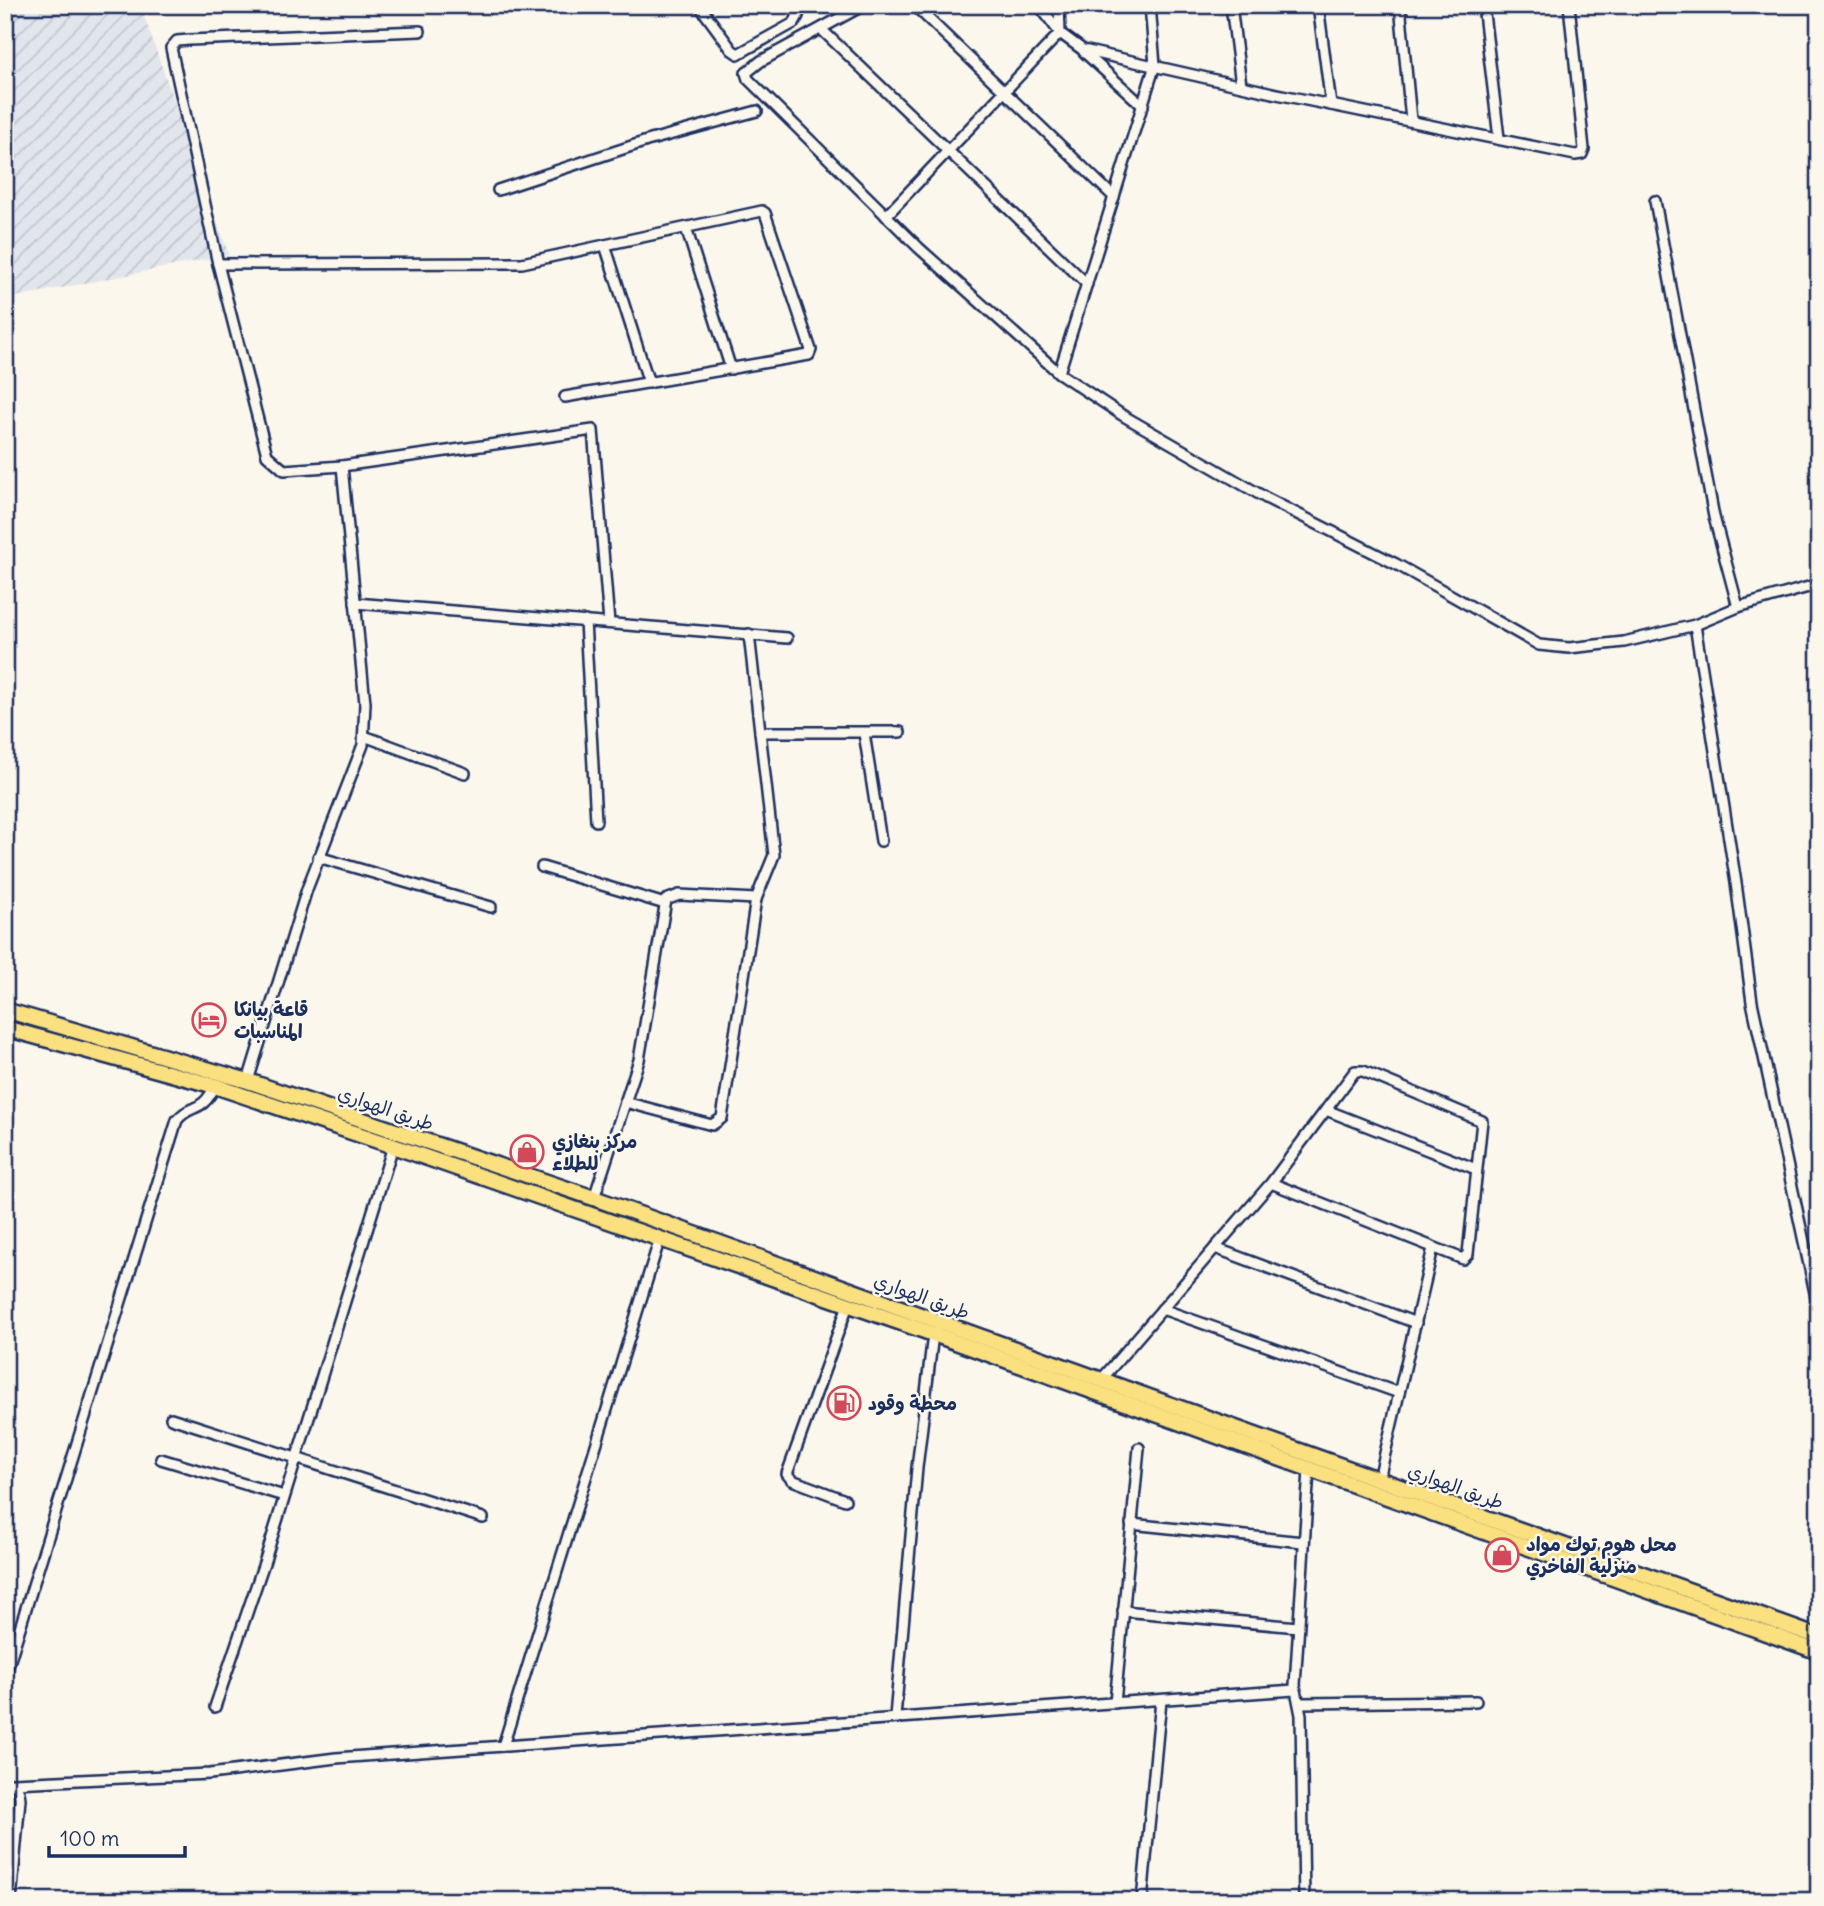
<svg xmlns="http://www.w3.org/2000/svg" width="1824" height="1906" font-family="Delius,'Playpen Sans Arabic',sans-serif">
<defs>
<pattern id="industrial-furrows" width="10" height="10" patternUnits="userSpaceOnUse" patternTransform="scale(1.75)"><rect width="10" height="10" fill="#e2e6ec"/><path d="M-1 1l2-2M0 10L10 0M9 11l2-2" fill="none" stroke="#c1c6cd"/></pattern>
</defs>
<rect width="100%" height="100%" fill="#fbf7ec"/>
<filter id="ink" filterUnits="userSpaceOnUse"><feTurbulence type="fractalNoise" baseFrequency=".0143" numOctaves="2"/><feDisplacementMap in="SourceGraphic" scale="14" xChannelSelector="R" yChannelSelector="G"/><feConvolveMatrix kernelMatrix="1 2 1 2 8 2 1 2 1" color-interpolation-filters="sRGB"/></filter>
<g filter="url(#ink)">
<path fill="url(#industrial-furrows)" d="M 5,5 L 140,5 L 229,255 L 5,299 Z"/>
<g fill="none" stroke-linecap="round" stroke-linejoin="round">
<defs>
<g id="minor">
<path d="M 699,5 L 732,50 L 738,54 L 794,23 L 798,16 L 792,5"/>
<path d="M 864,5 L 761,61 L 746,73 L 748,79 L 919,248 L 1059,373 L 1122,415 L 1266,498 L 1396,564 L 1539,645 L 1569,648 L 1624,642 L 1695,625 L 1738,607 L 1819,584"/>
<path d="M 914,5 L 1114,197"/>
<path d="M 1039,5 L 1060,33 L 1083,50 L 1277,94 L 1575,155 L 1582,154 L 1584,149 L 1569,5"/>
<path d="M 1231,5 L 1241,85"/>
<path d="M 1318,5 L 1331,105"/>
<path d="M 1400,5 L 1411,120"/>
<path d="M 1483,5 L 1499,138"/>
<path d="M 821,29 L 1087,284"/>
<path d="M 420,31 L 189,40 L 177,41 L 171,48 L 218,264 L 267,455 L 284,470 L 342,466 L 593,430 L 609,623"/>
<path d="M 1084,52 L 1143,106"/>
<path d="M 498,190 L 647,141 L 757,111"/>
<path d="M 1655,201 L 1714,517 L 1738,607"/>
<path d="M 886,216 L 1060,33 L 1059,5"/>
<path d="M 686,228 L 731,369"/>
<path d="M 605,245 L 649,383"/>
<path d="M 218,264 L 522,263 L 762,211 L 765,213 L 811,350 L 809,355 L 565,397"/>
<path d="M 1059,373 L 1155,65 L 1150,5"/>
<path d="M 355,603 L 787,638"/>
<path d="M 585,621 L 596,821"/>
<path d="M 1695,625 L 1736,883 L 1752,1002 L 1819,1311"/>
<path d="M 760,732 L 900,732"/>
<path d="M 864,733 L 881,841"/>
<path d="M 364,736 L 465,773"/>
<path d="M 318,857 L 491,907"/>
<path d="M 542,867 L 665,904"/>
<path d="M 248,1081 L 307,889 L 363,745 L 365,703 L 342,466"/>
<path d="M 625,1102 L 712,1125 L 722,1118 L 756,899"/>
<path d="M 1326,1110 L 1476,1169"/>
<path d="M 594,1198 L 639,1060 L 666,900 L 679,895 L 756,899 L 774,855 L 749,634"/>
<path d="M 1215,1248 L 1416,1323"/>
<path d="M 1162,1309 L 1399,1393"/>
<path d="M 1101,1380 L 1271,1183 L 1355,1071 L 1363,1071 L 1482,1121 L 1468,1254 L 1463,1259 L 1271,1183"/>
<path d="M 171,1418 L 483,1518"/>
<path d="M 161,1459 L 284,1496"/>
<path d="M 1379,1479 L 1433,1248"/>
<path d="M 845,1500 L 792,1480 L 787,1474 L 848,1305"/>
<path d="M 1131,1524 L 1303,1542"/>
<path d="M 1123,1611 L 1298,1627"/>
<path d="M 5,1676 L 177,1120 C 192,1102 201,1115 215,1086"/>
<path d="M 1115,1703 L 1139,1448"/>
<path d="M 1300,1703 L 1476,1701"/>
<path d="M 215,1707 L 265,1560 L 393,1146"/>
<path d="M 895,1717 L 917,1468 L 933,1334"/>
<path d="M 503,1746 L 660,1238"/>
<path d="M 5,1782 C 17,1783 19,1788 20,1799 L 11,1901"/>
<path d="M 13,1783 L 210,1774 L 336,1758 L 1295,1690"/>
<path d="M 1142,1901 L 1161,1700"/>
<path d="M 1304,1901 L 1301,1715 L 1295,1685 L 1309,1470"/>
</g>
<g id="highway">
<path d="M 5,1010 L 248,1081 L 594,1198 L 1819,1637"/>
<path d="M 5,1028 L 215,1086 L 393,1146 L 933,1334 L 1819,1652"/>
</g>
</defs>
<use href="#minor" stroke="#1b2f5e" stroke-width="14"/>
<use href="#highway" stroke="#1b2f5e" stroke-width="19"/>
<use href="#minor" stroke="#fbf7ec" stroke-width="9"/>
<use href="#highway" stroke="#fbe080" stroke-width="14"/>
</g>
</g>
<defs>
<symbol id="hotel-ring" viewBox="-11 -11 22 22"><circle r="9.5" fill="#fbf7ec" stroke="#d1495b" stroke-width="1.5"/><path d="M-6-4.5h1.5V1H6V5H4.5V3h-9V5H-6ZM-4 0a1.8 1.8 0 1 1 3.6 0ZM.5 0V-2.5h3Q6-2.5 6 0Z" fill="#d1495b"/></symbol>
<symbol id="shop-ring" viewBox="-11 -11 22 22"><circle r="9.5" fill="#fbf7ec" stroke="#d1495b" stroke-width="1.5"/><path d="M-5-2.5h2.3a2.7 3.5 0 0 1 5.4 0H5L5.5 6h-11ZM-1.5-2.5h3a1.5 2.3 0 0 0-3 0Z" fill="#d1495b"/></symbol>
<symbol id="fuel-ring" viewBox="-11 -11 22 22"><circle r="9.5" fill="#fbf7ec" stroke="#d1495b" stroke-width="1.5"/><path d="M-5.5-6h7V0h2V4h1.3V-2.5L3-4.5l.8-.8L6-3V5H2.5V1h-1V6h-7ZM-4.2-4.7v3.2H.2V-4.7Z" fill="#d1495b"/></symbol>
</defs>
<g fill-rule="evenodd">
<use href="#hotel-ring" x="190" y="1001" width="38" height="38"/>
<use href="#shop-ring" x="508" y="1133" width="38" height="38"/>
<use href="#fuel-ring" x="825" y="1384" width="38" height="38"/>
<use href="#shop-ring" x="1483" y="1536" width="38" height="38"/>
</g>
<g text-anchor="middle" stroke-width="5" stroke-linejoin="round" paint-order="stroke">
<g font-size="19" font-weight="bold" fill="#1b2f5e" stroke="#fbf7ec" text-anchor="start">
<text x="234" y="1016">قاعة بيانكا<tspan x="234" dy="22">المناسبات</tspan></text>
<text x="552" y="1148">مركز بنغازي<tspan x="552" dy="22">للطلاء</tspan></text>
<text x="868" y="1410">محطة وقود</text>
<text x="1526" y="1551">محل هوم توك مواد<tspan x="1526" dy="22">منزلية الفاخري</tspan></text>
</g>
<g font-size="19" fill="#1b2f5e" stroke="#fbf7ec">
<text transform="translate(386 1108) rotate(19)" y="7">طريق الهواري</text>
<text transform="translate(922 1296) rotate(20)" y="7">طريق الهواري</text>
<text transform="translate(1456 1486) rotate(20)" y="7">طريق الهواري</text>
</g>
</g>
<rect width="1824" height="1906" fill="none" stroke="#fbf7ec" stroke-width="28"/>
<rect x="14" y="14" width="1796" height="1878" fill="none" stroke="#1b2f5e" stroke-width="2.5" filter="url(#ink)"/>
<path d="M49 1846v10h136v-10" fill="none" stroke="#1b2f5e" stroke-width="3.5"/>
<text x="60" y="1846" font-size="21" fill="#1b2f5e" stroke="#fbf7ec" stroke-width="5" paint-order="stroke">100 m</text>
</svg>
